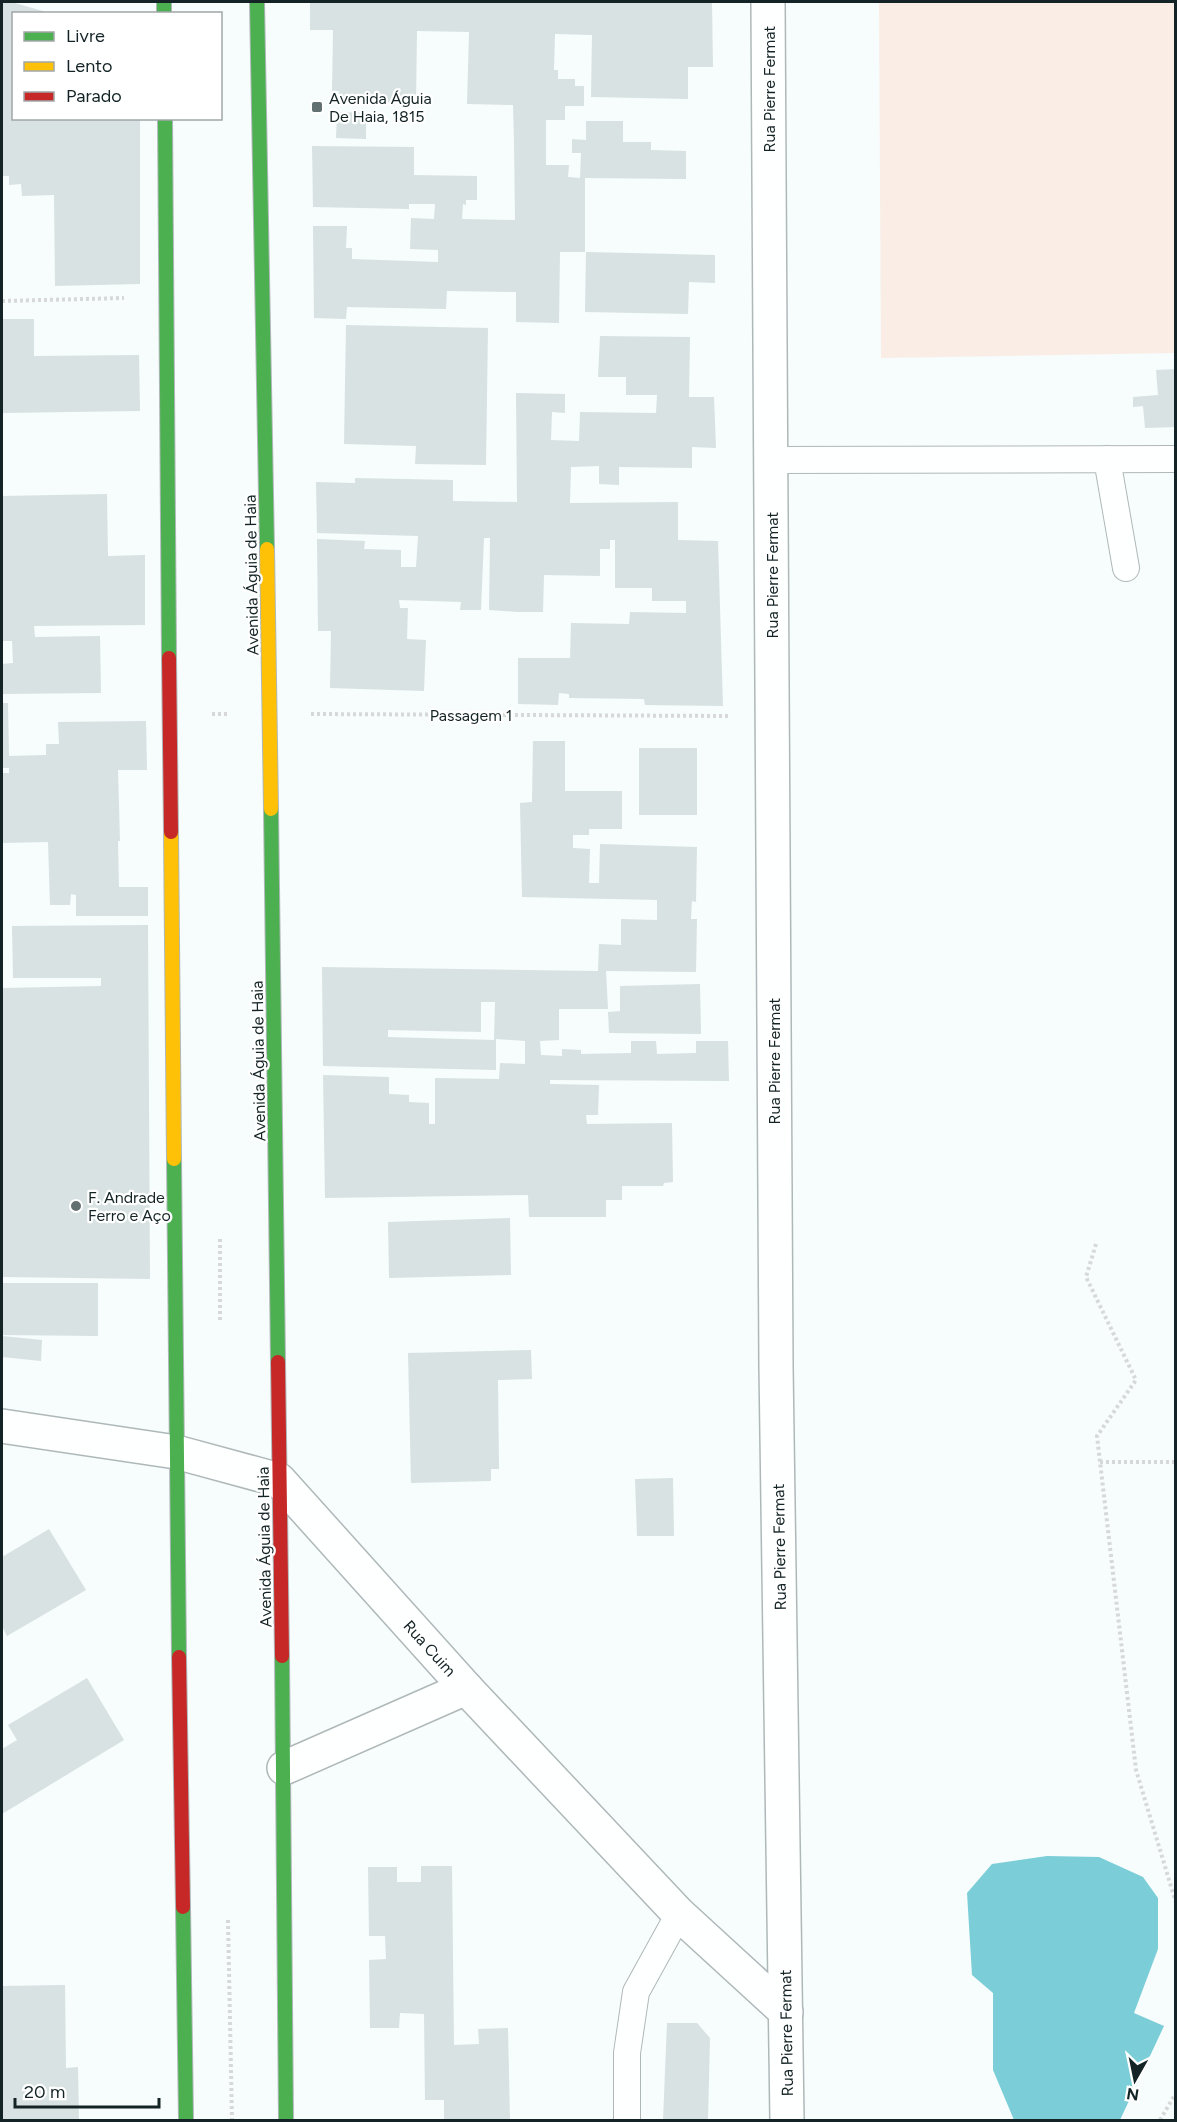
<svg xmlns="http://www.w3.org/2000/svg" width="1177" height="2122" font-family="Figtree,sans-serif">
<rect width="100%" height="100%" fill="#f7fcfc"/>
<path fill="#f9ede6" d="M 879,2 L 1175,2 L 1175,353 L 881,358 Z"/>
<path fill="#7bced7" d="M 1047,1856 L 1099,1857 L 1143,1877 L 1158,1898 L 1158,1949 L 1134,2013 L 1164,2026 L 1120,2120 L 1014,2120 L 993,2070 L 993,1993 L 972,1975 L 967,1893 L 992,1864 Z"/>
<g fill="#d8e2e2" fill-rule="evenodd">
<path d="M 2,2 L 11,2 L 50,13 L 14,14 L 14,118 L 140,118 L 140,284 L 55,286 L 54,195 L 22,196 L 21,184 L 9,185 L 9,176 L 2,176 Z"/>
<path d="M 310,2 L 712,2 L 713,67 L 688,67 L 688,99 L 591,97 L 592,35 L 555,34 L 554,70 L 558,70 L 558,79 L 575,79 L 575,86 L 584,86 L 584,106 L 565,106 L 565,120 L 546,120 L 546,165 L 569,165 L 568,177 L 580,178 L 581,153 L 572,153 L 572,139 L 586,140 L 586,121 L 623,121 L 623,142 L 651,142 L 651,150 L 686,151 L 686,179 L 585,178 L 585,252 L 560,252 L 559,323 L 516,322 L 516,292 L 447,291 L 446,309 L 347,307 L 346,319 L 314,318 L 313,226 L 347,226 L 346,248 L 352,248 L 352,259 L 438,262 L 438,250 L 410,249 L 411,218 L 434,219 L 435,204 L 409,204 L 409,209 L 313,207 L 312,146 L 414,147 L 414,175 L 477,176 L 477,200 L 466,200 L 466,205 L 463,204 L 462,219 L 515,220 L 514,142 L 513,105 L 467,104 L 469,32 L 417,31 L 416,103 L 338,101 L 339,91 L 332,91 L 333,30 L 310,30 Z"/>
<path d="M 337,112 L 366,113 L 366,139 L 336,138 Z"/>
<path d="M 586,252 L 715,255 L 715,283 L 689,282 L 688,314 L 585,312 Z"/>
<path d="M 2,319 L 34,319 L 34,356 L 139,355 L 140,411 L 2,413 Z"/>
<path d="M 346,325 L 488,328 L 486,465 L 415,464 L 416,446 L 344,444 Z"/>
<path d="M 600,336 L 690,337 L 689,397 L 714,397 L 716,448 L 692,447 L 692,468 L 619,467 L 619,485 L 599,484 L 599,466 L 571,467 L 570,503 L 678,502 L 678,540 L 718,541 L 723,706 L 645,705 L 644,699 L 569,698 L 569,694 L 559,693 L 558,705 L 518,704 L 518,658 L 570,658 L 571,623 L 629,624 L 630,612 L 686,613 L 686,601 L 652,601 L 652,588 L 615,588 L 615,540 L 610,540 L 610,549 L 600,549 L 600,576 L 544,575 L 543,612 L 517,612 L 489,610 L 490,538 L 484,538 L 481,610 L 460,610 L 461,602 L 399,600 L 400,608 L 408,608 L 407,639 L 426,640 L 424,691 L 330,688 L 331,631 L 318,631 L 317,539 L 365,541 L 364,549 L 401,550 L 401,567 L 416,567 L 418,536 L 317,533 L 316,482 L 355,483 L 355,478 L 453,480 L 453,501 L 517,502 L 516,393 L 565,394 L 565,413 L 552,412 L 551,440 L 579,441 L 580,412 L 656,413 L 657,395 L 626,395 L 626,377 L 598,377 Z"/>
<path d="M 1176,369 L 1176,427 L 1145,428 L 1143,406 L 1133,407 L 1133,397 L 1158,395 L 1156,370 Z"/>
<path d="M 107,494 L 108,556 L 145,555 L 145,625 L 34,626 L 35,637 L 100,636 L 101,693 L 2,694 L 2,664 L 13,663 L 12,641 L 2,641 L 2,496 Z"/>
<path d="M 2,703 L 8,703 L 9,756 L 46,755 L 46,744 L 59,744 L 58,722 L 146,721 L 147,770 L 118,770 L 120,841 L 118,841 L 119,887 L 148,887 L 148,916 L 76,916 L 76,895 L 71,894 L 70,905 L 50,905 L 48,842 L 2,843 L 2,773 L 9,773 L 9,768 L 2,768 Z"/>
<path d="M 533,741 L 565,741 L 565,791 L 622,791 L 622,829 L 589,829 L 589,835 L 573,835 L 573,848 L 590,849 L 589,883 L 599,883 L 600,844 L 697,847 L 696,902 L 692,901 L 691,919 L 697,919 L 696,972 L 606,971 L 608,1009 L 559,1009 L 559,1040 L 540,1041 L 541,1055 L 562,1056 L 562,1049 L 581,1050 L 581,1054 L 631,1053 L 631,1041 L 656,1041 L 657,1054 L 696,1053 L 696,1041 L 728,1041 L 729,1081 L 550,1080 L 550,1084 L 599,1085 L 598,1115 L 586,1115 L 587,1124 L 672,1123 L 673,1182 L 664,1183 L 663,1186 L 622,1186 L 622,1200 L 606,1200 L 606,1217 L 529,1217 L 528,1195 L 325,1198 L 323,1075 L 389,1077 L 389,1094 L 409,1095 L 409,1102 L 429,1103 L 429,1124 L 435,1124 L 435,1078 L 499,1079 L 500,1063 L 525,1064 L 525,1041 L 496,1039 L 496,1070 L 323,1066 L 322,967 L 598,971 L 599,944 L 621,945 L 621,919 L 657,920 L 657,900 L 522,897 L 520,803 L 532,802 ZM 481,1002 L 495,1002 L 494,1040 L 388,1037 L 388,1030 L 481,1032 Z"/>
<rect x="639" y="748" width="58" height="67"/>
<path d="M 148,925 L 150,1279 L 2,1277 L 2,988 L 101,986 L 101,978 L 13,978 L 12,926 Z"/>
<path d="M 700,984 L 701,1034 L 609,1033 L 608,1012 L 620,1011 L 620,986 Z"/>
<path d="M 510,1218 L 511,1275 L 389,1278 L 388,1222 Z"/>
<path d="M 2,1283 L 98,1283 L 98,1336 L 2,1335 Z"/>
<path d="M 2,1336 L 42,1340 L 41,1361 L 2,1357 Z"/>
<path d="M 531,1350 L 532,1379 L 498,1380 L 499,1469 L 491,1469 L 491,1481 L 411,1483 L 408,1353 Z"/>
<path d="M 673,1478 L 674,1536 L 637,1536 L 635,1479 Z"/>
<path d="M 49,1529 L 86,1590 L 7,1636 L 2,1626 L 2,1557 Z"/>
<path d="M 87,1678 L 124,1740 L 2,1814 L 2,1749 L 17,1740 L 8,1725 Z"/>
<path d="M 421,1866 L 452,1866 L 454,2045 L 479,2044 L 478,2029 L 508,2028 L 510,2120 L 444,2120 L 444,2100 L 425,2100 L 424,2014 L 400,2013 L 399,2028 L 370,2028 L 369,1960 L 386,1959 L 385,1936 L 369,1936 L 368,1867 L 397,1867 L 397,1882 L 421,1882 Z"/>
<path d="M 65,1985 L 66,2068 L 78,2067 L 79,2120 L 2,2120 L 2,1986 Z"/>
<path d="M 667,2023 L 697,2023 L 710,2038 L 708,2120 L 663,2120 Z"/>
</g>
<g fill="none" stroke-linecap="round" stroke-linejoin="round">
<defs>
<g id="lane">
<path d="M 1107,459 L 1126,568"/>
<path d="M 771,460 L 1176,459"/>
<path d="M 627,2120 L 627,2053 L 636,1992 L 679,1914"/>
</g>
<g id="street">
<path d="M 768,2 L 776,1366 L 787,2120"/>
<path d="M 2,1426 L 176,1452 L 279,1480 L 466,1688 L 679,1914 L 786,2012"/>
<path d="M 284,1768 L 466,1688"/>
</g>
<g id="fast">
<path d="M 164,2 L 164,14"/>
<path d="M 257,2 L 267,549"/>
<path d="M 165,118 L 169,658"/>
<path d="M 271,809 L 278,1362"/>
<path d="M 174,1159 L 179,1657"/>
<path d="M 282,1656 L 286,2120"/>
<path d="M 183,1907 L 186,2120"/>
</g>
<g id="slow">
<path d="M 267,549 L 271,809"/>
<path d="M 171,832 L 174,1159"/>
</g>
<g id="jam">
<path d="M 169,658 L 171,832"/>
<path d="M 278,1362 L 282,1656"/>
<path d="M 179,1657 L 183,1907"/>
</g>
</defs>
<use href="#lane" stroke="#afb8b9" stroke-width="28"/>
<use href="#street" stroke="#afb8b9" stroke-width="36"/>
<use href="#fast" stroke="#afb8b9" stroke-width="16"/>
<use href="#slow" stroke="#afb8b9" stroke-width="16"/>
<use href="#jam" stroke="#afb8b9" stroke-width="16"/>
<g stroke="#d7d9d9" stroke-width="4" stroke-dasharray="3 3" stroke-linecap="butt">
<path d="M 2,301 L 124,298"/>
<path d="M 212,714 L 229,714"/>
<path d="M 311,714 L 730,716"/>
<path d="M 220,1239 L 220,1322"/>
<path d="M 1096,1244 L 1086,1277 L 1136,1380 L 1097,1436 L 1136,1770 L 1176,1903"/>
<path d="M 1100,1462 L 1176,1462"/>
<path d="M 228,1920 L 232,2120"/>
<path d="M 1160,2120 L 1176,2093"/>
</g>
<use href="#lane" stroke="#feffff" stroke-width="26"/>
<use href="#street" stroke="#feffff" stroke-width="33"/>
<use href="#fast" stroke="#4caf50" stroke-width="14"/>
<use href="#slow" stroke="#ffc107" stroke-width="14"/>
<use href="#jam" stroke="#c62828" stroke-width="14"/>
</g>
<g fill="#637071" stroke="#fff" stroke-width="2">
<rect x="311" y="101" width="12" height="12" rx="3"/>
<circle cx="76" cy="1206" r="6"/>
</g>
<g text-anchor="middle" stroke-width="4.5" stroke-linejoin="round" paint-order="stroke">
<g font-size="16" fill="#142426" stroke="#fff">
<text transform="translate(769 89) rotate(-90)" y="6">Rua Pierre Fermat</text>
<text transform="translate(251 575) rotate(-91)" y="6">Avenida Águia de Haia</text>
<text transform="translate(772 575) rotate(-90)" y="6">Rua Pierre Fermat</text>
<text x="471" y="721">Passagem 1</text>
<text transform="translate(258 1061) rotate(-91)" y="6">Avenida Águia de Haia</text>
<text transform="translate(774 1061) rotate(-90)" y="6">Rua Pierre Fermat</text>
<text transform="translate(264 1547) rotate(-91)" y="6">Avenida Águia de Haia</text>
<text transform="translate(779 1547) rotate(-91)" y="6">Rua Pierre Fermat</text>
<text transform="translate(430 1648) rotate(48)" y="6">Rua Cuim</text>
<text transform="translate(786 2033) rotate(-91)" y="6">Rua Pierre Fermat</text>
</g>
<g font-size="16" fill="#142426" stroke="#fff" text-anchor="start">
<text x="329" y="104">Avenida Águia<tspan x="329" dy="18">De Haia, 1815</tspan></text>
<text x="88" y="1203">F. Andrade<tspan x="88" dy="18">Ferro e Aço</tspan></text>
</g>
</g>
<rect width="1177" height="2122" fill="none" stroke="#142426" stroke-width="6"/>
<rect x="12" y="12" width="210" height="108" fill="#ffffff" stroke="#a1a7a8" stroke-width="1.5"/>
<rect x="24" y="32" width="30" height="9" fill="#4caf50" stroke="#a1a7a8" stroke-width="1.5"/>
<text x="66" y="42" font-size="18" fill="#142426">Livre</text>
<rect x="24" y="62" width="30" height="9" fill="#ffc107" stroke="#a1a7a8" stroke-width="1.5"/>
<text x="66" y="72" font-size="18" fill="#142426">Lento</text>
<rect x="24" y="92" width="30" height="9" fill="#c62828" stroke="#a1a7a8" stroke-width="1.5"/>
<text x="66" y="102" font-size="18" fill="#142426">Parado</text>
<g transform="translate(1135 2080) rotate(189)" stroke="#ffffff" stroke-width="4.5" paint-order="stroke">
<path d="M0-4.5L10 22L0 15L-10 22Z" fill="#142426"/>
<text y="-9" font-size="16" font-weight="bold" text-anchor="middle" fill="#142426">N</text>
</g>
<path d="M15 2098v9h144v-9" fill="none" stroke="#142426" stroke-width="3"/>
<text x="24" y="2098" font-size="18" fill="#142426" stroke="#ffffff" stroke-width="4.5" paint-order="stroke">20 m</text>
</svg>
